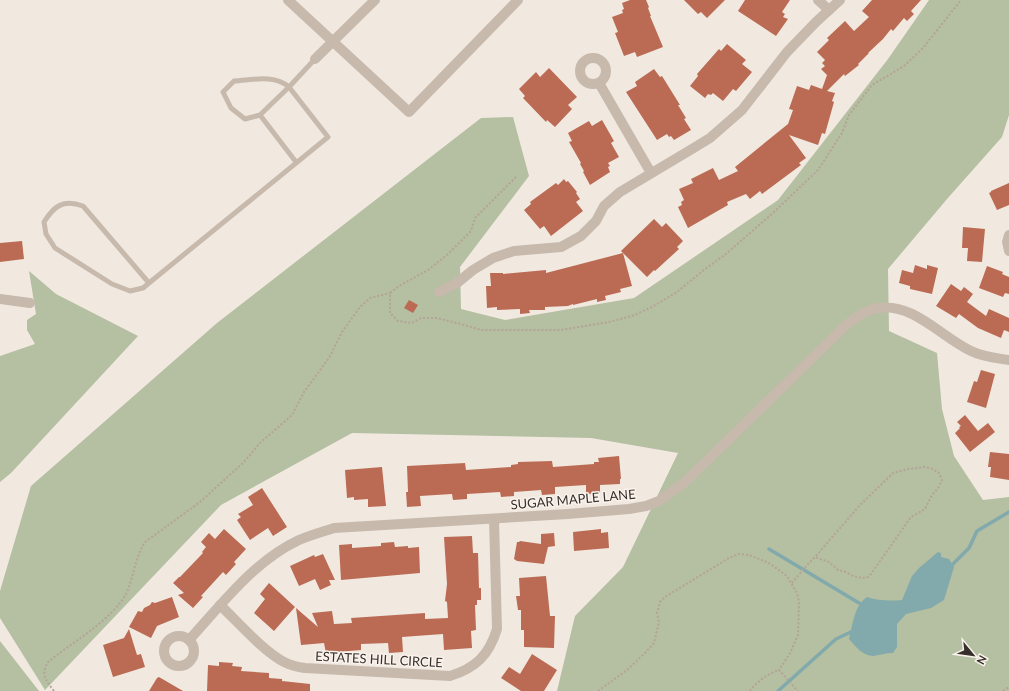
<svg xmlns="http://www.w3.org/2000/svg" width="1009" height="691" font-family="Lato,sans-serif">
<rect width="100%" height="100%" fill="#f1e9e0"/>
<g fill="#b5bfa1">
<path d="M 929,0 L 1009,0 L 1009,115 L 1002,137 L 947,199 L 888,269 L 889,331 L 937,353 L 942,409 L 954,456 L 983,500 L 1009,497 L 1009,691 L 557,691 L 575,616 L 623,567 L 678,453 L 591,438 L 352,433 L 221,505 L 45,690 L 0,618 L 0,591 L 31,486 L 217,323 L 481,118 L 513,117 L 529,176 L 460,267 L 461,309 L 505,320 L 634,298 L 778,200 L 888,59 Z"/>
<path d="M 29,271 L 56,294 L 138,336 L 11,473 L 0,482 L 0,356 L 35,344 L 27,330 L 27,320 L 36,314 Z"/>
<path d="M 0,641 L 39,691 L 0,691 Z"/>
</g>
<path fill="#82aaac" d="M 938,552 L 941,553 L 941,557 L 949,559 L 954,567 L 944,600 L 931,608 L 906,614 L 897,624 L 897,647 L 893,653 C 886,653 880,655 873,656 C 863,656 855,646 849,639 C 853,624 854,606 867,597 C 878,601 891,601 902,600 L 912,576 L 919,568 Z"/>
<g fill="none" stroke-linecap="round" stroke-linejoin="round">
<g stroke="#82aaac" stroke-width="3.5">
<path d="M 769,549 L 864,606"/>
<path d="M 950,567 L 969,548 L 977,531 L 1009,512"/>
<path d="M 778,691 L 836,639 L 855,630"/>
</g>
</g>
<g fill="#bb6b54">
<path d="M 630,0 L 646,0 L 649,7 L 648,8 L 651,16 L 650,16 L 663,47 L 637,57 L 635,52 L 624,56 L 615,33 L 618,32 L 612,17 L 623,13 L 622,10 L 624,9 L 622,3 Z"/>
<path d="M 684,0 L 725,0 L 707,18 L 701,12 L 698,14 Z"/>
<path d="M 745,0 L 790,0 L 782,12 L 785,14 L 783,17 L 788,19 L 776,36 L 738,11 Z"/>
<path d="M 872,0 L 921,0 L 911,11 L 914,14 L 907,21 L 904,18 L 893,31 L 891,29 L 883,39 L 868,53 L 869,53 L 858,64 L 859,65 L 845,76 L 844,74 L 827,91 L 835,93 L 832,101 L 834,102 L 825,134 L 822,133 L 818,145 L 789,135 L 806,158 L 799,163 L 801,165 L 762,194 L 760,191 L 750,199 L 746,194 L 727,202 L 728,205 L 688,228 L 678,207 L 682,205 L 681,202 L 684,200 L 679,189 L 693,183 L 691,179 L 713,168 L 719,180 L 738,171 L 735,167 L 788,124 L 793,110 L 789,109 L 797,86 L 809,90 L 811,85 L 822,89 L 827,75 L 821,69 L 825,66 L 822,63 L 825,60 L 817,52 L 829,40 L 827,38 L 845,21 L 854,31 L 869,17 L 862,11 Z"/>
<path d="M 727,44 L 746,60 L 742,64 L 752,72 L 736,91 L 733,89 L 723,101 L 713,93 L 711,95 L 708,94 L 705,98 L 690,86 L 698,76 L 697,74 L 719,49 L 721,51 Z"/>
<path d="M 549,68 L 577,97 L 568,105 L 572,109 L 555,127 L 547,120 L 546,122 L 523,98 L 525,96 L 519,89 L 536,72 L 540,77 Z"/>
<path d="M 654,69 L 660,77 L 662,76 L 680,105 L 678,105 L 686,118 L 684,119 L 691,130 L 674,140 L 671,136 L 669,137 L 667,134 L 657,140 L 626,92 L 637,86 L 635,82 Z"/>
<path d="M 602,120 L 614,141 L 611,143 L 619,157 L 608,163 L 610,166 L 608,167 L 610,172 L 590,185 L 583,172 L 584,171 L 580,164 L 581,163 L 569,142 L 572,141 L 568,133 L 589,121 L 592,126 Z"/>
<path d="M 564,179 L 566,182 L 568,181 L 577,192 L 576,193 L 580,199 L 576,202 L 583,211 L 551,236 L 544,226 L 540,229 L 524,210 L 531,204 L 530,202 L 556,183 L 558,185 Z"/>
<path d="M 1009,183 L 1009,205 L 997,210 L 989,193 L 991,192 L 991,191 Z"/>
<path d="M 654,219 L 662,227 L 666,223 L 683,241 L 677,247 L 679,249 L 655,271 L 654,270 L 647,277 L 623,253 L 632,286 L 620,289 L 621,292 L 605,296 L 606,300 L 597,302 L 597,299 L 573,305 L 573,304 L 568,306 L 545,307 L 545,310 L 529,310 L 530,313 L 520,314 L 520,309 L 497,310 L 497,307 L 487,308 L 486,286 L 491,286 L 490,273 L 503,273 L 503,274 L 546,270 L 546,273 L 623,253 L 621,251 Z"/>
<path d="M 963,227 L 985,229 L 982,262 L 967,261 L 968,248 L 962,248 Z"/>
<path d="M 22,241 L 24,259 L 0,262 L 0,243 Z"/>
<path d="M 915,265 L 927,269 L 927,265 L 938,268 L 932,294 L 910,289 L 910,286 L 899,283 L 902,270 L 913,273 Z"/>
<path d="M 987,266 L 1003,272 L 1002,274 L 1009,277 L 1009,294 L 1005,293 L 1003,297 L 979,288 Z"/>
<path d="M 951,284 L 961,291 L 964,287 L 973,294 L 967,302 L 986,316 L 989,309 L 1009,318 L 1009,332 L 1004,330 L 1001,338 L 978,328 L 959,314 L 956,318 L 936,306 Z"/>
<path d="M 409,300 L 418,305 L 413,313 L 404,308 Z"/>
<path d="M 981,370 L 995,374 L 986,408 L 967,402 L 974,381 L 977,382 Z"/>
<path d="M 965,415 L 978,431 L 988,423 L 995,432 L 970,452 L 955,433 L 960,428 L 959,427 L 961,426 L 957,422 Z"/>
<path d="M 990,452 L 1009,454 L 1009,480 L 990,477 L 991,467 L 988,467 Z"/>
<path d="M 619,456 L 621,479 L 620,479 L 620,484 L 600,485 L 600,493 L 586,494 L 586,485 L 555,487 L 555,494 L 542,495 L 541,490 L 514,492 L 514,496 L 501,497 L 500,492 L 467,494 L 467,499 L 453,500 L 452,494 L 420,496 L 421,506 L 407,507 L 406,492 L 408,492 L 407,466 L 465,463 L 466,470 L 511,467 L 511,465 L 518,464 L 518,462 L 552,461 L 553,467 L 594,464 L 594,462 L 599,462 L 598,458 Z"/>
<path d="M 382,467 L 386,506 L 368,507 L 368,499 L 354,500 L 354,497 L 347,498 L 345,470 Z"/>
<path d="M 262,488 L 287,527 L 273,536 L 268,528 L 250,540 L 237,520 L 241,517 L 238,514 L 253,505 L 248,497 Z"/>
<path d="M 224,529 L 246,549 L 234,562 L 236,564 L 226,575 L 223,572 L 201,596 L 203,597 L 193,608 L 178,595 L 184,593 L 173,583 L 179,577 L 180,577 L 203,553 L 202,552 L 206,547 L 201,542 L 209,533 L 215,539 Z"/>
<path d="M 601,529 L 601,533 L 608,532 L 609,548 L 574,551 L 573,532 Z"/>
<path d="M 554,533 L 555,546 L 548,547 L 544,564 L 517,561 L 514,559 L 517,542 L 519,542 L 520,541 L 541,544 L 541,534 Z"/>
<path d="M 472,536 L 473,553 L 478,553 L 479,588 L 481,588 L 481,600 L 477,600 L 477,605 L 475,605 L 476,630 L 471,631 L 472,648 L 444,650 L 443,634 L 402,637 L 403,652 L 389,653 L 388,643 L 361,644 L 361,650 L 326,653 L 324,643 L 301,645 L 296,608 L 318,627 L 312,613 L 332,611 L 334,624 L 352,623 L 351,618 L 425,613 L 425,619 L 448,618 L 447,602 L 445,601 L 447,584 L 444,537 Z"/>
<path d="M 394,542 L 395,547 L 408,546 L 408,548 L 419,547 L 420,573 L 341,580 L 339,545 L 352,544 L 352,548 L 381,546 L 381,543 Z"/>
<path d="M 323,554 L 335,580 L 329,580 L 331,585 L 320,590 L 315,579 L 299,586 L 290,566 L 314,555 L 315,557 Z"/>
<path d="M 546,576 L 550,616 L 555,616 L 554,648 L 524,647 L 524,630 L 521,630 L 521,610 L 518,610 L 516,596 L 520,596 L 519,578 Z"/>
<path d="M 269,583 L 295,607 L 274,631 L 254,613 L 265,599 L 260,594 Z"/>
<path d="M 172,597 L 179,617 L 157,626 L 151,638 L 129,627 L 138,611 L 142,612 L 144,608 L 150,605 L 152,602 L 155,603 Z"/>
<path d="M 129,629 L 137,655 L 141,654 L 145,667 L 113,677 L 103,645 L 124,638 Z"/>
<path d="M 532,654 L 557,670 L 544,691 L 521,691 L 501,678 L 509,667 L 520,674 Z"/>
<path d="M 219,662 L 233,663 L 232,666 L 242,667 L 241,671 L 269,673 L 269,678 L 282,679 L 282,681 L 310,684 L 310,691 L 207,691 L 208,665 L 219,666 Z"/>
<path d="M 159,677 L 183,691 L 149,691 L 157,678 Z"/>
</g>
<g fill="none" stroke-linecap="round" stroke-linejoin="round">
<g stroke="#b4a397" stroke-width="2" stroke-dasharray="2 2" stroke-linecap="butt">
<path d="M 516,177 L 475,218 L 471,231 L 448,254 L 428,270 L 399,286 L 390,293 L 390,313 L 398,321 L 412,323 L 421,318 L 437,318 L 461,324 L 481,330 L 561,330 L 609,322 L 632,316 L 652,307 L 677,292 L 705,269 L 726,254 L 774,212 L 818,170 L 842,133 L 849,115 L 872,85 L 904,66 L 923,48 L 961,0"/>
<path d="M 792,583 L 807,565 L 815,557 L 829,562 L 838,570 L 846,572 L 853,576 L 863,578 L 868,577 L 871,574 L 911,517 L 925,509 L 932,495 L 938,488 L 942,480 L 939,473 L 933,469 L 925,467 L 908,469 L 893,473 L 860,505 L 815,557"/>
<path d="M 54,691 C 46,680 40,675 48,662 C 70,644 113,619 126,594 C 134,577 135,557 145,542 L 200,502 L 243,463 L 260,443 L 292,415 L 304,392 L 329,358 L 342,332 L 360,307 L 370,298 L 390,293"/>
<path d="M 598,691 L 627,670 L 645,653 L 654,643 L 659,622 L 657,613 L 660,602 L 665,597 L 729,558 L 739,554 L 749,555 L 769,563 L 787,576 L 797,593 L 799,602 L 798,635 L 790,653 L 779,670"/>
<path d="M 750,691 C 756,682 769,673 779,670 L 798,691"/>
<path d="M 1003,691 L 1009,687"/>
</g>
<g stroke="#c8b9ad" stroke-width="5">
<path d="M 260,115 L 245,119 L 231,108 L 223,92 L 234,81 C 252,80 274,74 289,87 L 260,115 L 296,162"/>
<path d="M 149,283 L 83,206 C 63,199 54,206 44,222 L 46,234 L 55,248 L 112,284 L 130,291 L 143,288 L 149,283 L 328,137 L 289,87 L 315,59"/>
</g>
<g stroke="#c8b9ad" stroke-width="10">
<path d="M 288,0 L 409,112 L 518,0"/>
<path d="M 818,0 L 829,10"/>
<circle cx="593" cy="71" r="13"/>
<path d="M 315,59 L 375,0"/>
<path d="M 599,83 L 651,173"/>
<path d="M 1009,235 L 1007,242 L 1009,251"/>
<path d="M 439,292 L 457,283 L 473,270 L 493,258 L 514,251 L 561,247 L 581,236 L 596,221 L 604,206 L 620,192 L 697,146 L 710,138 L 742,110 L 787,52 L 816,22 L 840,0"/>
<path d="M 0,299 L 30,303"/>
<path d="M 220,605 C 237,621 264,652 284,662 C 290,665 297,667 305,668 L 450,676 C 476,668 489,655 497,629 L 494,519"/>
<circle cx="179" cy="651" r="15"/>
<path d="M 189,640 C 222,604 254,561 299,540 C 311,535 322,532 334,528 L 568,514 L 629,509 L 646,506 L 659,501 L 685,482 L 846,325 C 856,318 866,309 879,308 C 914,303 941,337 971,351 C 983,357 996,358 1009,360"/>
</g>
</g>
<g text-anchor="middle" stroke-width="3" stroke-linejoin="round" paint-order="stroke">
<g font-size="13" fill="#372f2b" stroke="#f9f3ec">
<text transform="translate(573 499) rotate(-5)" y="5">SUGAR MAPLE LANE</text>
<text transform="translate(379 659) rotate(3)" y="5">ESTATES HILL CIRCLE</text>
</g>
</g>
<g transform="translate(973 655) rotate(119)" stroke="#f9f3ec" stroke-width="3" paint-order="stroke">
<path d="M0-3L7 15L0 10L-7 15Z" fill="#372f2b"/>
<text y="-6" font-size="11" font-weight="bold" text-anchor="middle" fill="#372f2b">N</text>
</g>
</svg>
